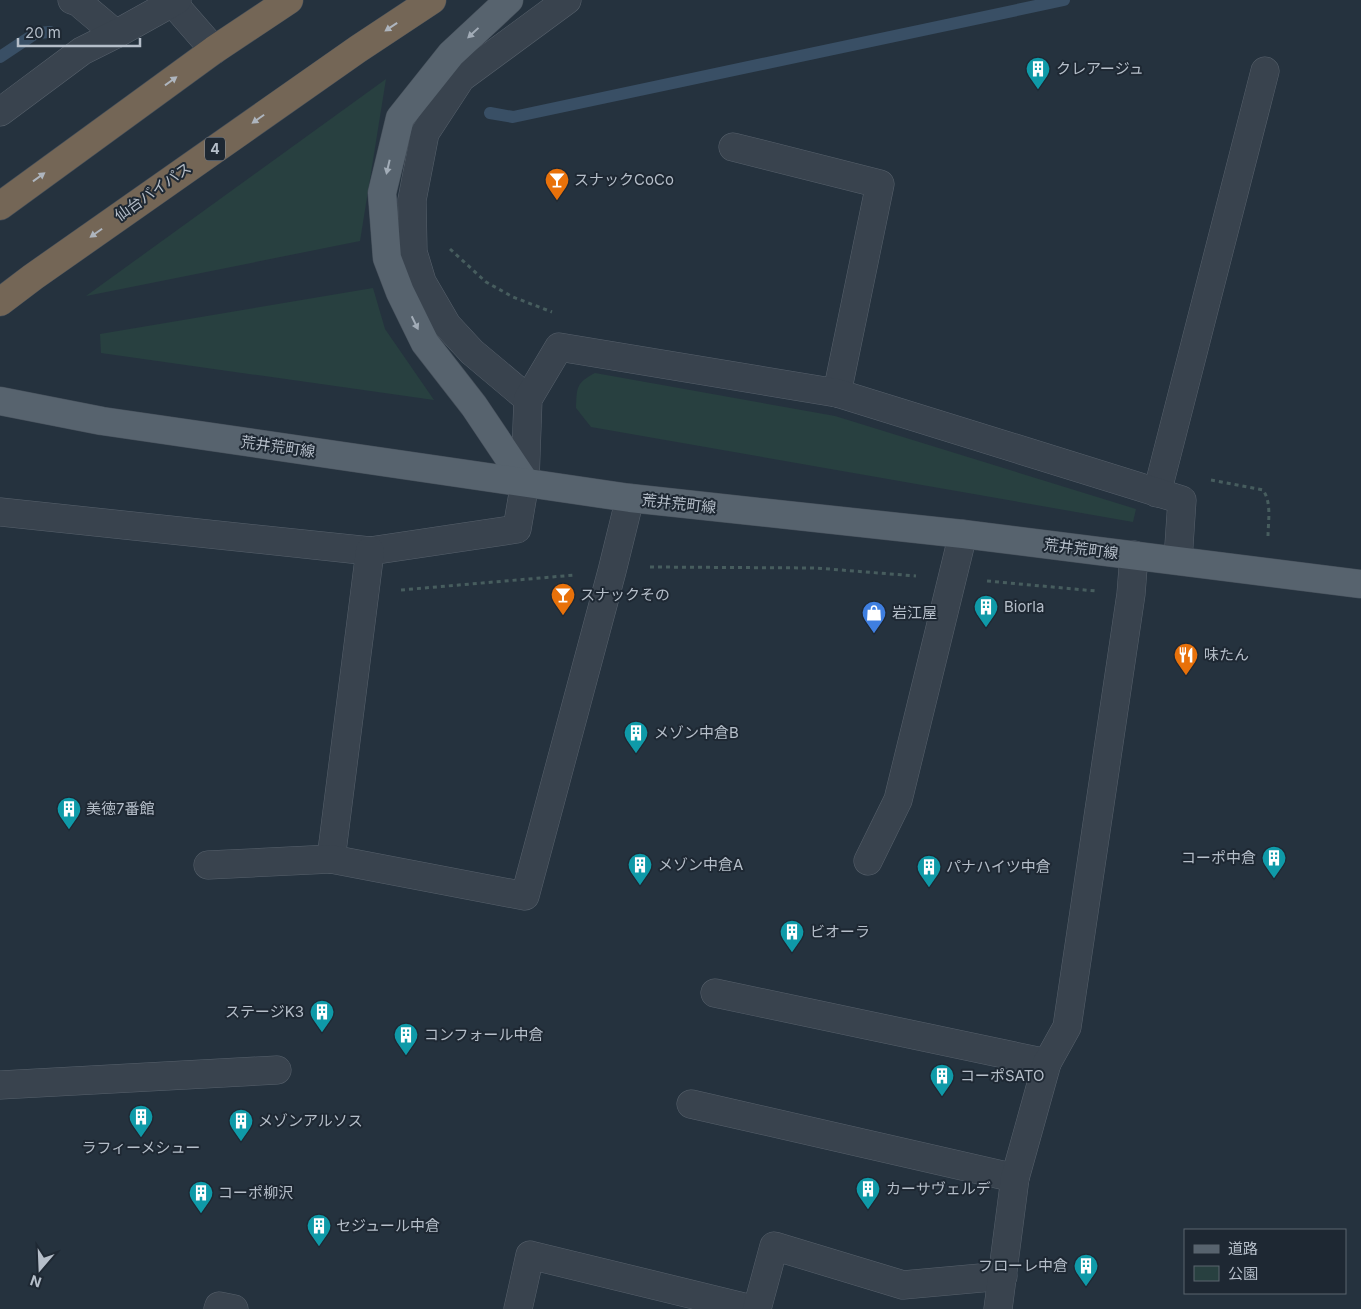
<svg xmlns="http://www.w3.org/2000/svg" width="1361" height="1309" font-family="Inter,'Noto Sans JP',sans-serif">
<rect width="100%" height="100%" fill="#25323e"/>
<g fill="#284040">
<path d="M 386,79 L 360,241 L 86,296 Z"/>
<path d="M 373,288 L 385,329 L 434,400 L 101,353 L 100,334 Z"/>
<path d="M 595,373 L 835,416 L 1136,509 L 1133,522 L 591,427 L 576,408 C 577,387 576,383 595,373 Z"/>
</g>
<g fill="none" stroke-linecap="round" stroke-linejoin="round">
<g stroke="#394f65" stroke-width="12">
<path d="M 0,57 L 36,33 L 50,32"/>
<path d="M 490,113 L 513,117 L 1064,0"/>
</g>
<defs>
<g id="minor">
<path d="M 72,0 L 78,2 L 116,34"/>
<path d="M 173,3 L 214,50"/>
<path d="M 0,112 L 82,51 L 116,34 L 177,0"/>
<path d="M 733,147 L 880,184 L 837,393"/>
<path d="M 528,399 L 472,352 L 447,325 L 422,282 L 413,252 L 412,200 L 425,133 L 461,78 L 567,0"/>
<path d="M 1157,493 L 1265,71"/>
<path d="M 0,512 L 370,551 L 517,529 L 525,482 L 528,399 L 559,347 L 837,393 L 1182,500 L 1178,560"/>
<path d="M 331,859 L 370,551"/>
<path d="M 868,861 L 898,800 L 963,534"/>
<path d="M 208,865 L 331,859 L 525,896 L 612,571 L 630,498"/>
<path d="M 715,993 L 1047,1063"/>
<path d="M 0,1085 L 277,1070"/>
<path d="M 691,1104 L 1015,1178"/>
<path d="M 218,1309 L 219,1306 L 234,1309"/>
<path d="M 518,1309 L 530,1255 L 752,1309"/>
<path d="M 757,1309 L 774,1246 L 903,1285 L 1003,1276"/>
<path d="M 998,1309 L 1015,1178 L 1047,1063 L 1067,1027 L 1131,594 L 1134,555"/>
</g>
<g id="major">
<path d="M 509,0 L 451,54 L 400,118 L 382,193 L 387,258 L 400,292 L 425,343 L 474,406 L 525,482"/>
<path d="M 0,401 L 102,421 L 630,498 L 963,534 L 1361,584"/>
</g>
<g id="highway">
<path d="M 0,206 L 214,50 L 289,0"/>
<path d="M 0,302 L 33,277 L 358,49 L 432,0"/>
</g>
</defs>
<use href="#minor" stroke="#57616c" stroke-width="29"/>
<use href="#major" stroke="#454f5a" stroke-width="29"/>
<use href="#highway" stroke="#444e59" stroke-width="29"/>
<g stroke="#475d5e" stroke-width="3" stroke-dasharray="4 4" stroke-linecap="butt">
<path d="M 450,249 L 486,282 L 513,297 L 552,312"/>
<path d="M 1211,480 L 1263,490 C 1272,503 1268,522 1268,537"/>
<path d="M 650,567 L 816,568 L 916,576"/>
<path d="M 987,581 L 1096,591"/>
<path d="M 401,590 L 575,575"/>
</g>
<use href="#minor" stroke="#39434e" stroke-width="28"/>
<use href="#major" stroke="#57636e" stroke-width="28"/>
<use href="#highway" stroke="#746656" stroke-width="28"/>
</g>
<defs><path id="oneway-solid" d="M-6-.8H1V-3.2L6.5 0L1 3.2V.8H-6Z" transform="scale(1.25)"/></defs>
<g fill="#aeb5be">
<use href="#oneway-solid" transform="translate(391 27) rotate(146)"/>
<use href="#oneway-solid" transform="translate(171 81) rotate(-36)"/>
<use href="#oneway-solid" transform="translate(258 119) rotate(145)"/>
<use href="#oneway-solid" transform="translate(39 177) rotate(-36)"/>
<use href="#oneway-solid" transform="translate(96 233) rotate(145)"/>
</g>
<g fill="#a2acb7">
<use href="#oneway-solid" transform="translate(473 33) rotate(137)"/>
<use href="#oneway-solid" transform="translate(388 167) rotate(103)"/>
<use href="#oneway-solid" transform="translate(415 323) rotate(64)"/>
</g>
<defs>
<symbol id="building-pin" viewBox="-11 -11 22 30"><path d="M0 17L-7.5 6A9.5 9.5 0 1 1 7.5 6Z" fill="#0f9aa8" stroke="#1e2833"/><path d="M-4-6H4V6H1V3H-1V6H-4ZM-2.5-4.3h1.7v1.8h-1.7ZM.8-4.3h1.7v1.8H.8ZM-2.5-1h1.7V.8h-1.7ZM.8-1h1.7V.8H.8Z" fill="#fff"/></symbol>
<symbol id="bar-pin" viewBox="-11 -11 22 30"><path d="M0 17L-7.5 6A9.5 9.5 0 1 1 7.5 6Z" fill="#e8710a" stroke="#1e2833"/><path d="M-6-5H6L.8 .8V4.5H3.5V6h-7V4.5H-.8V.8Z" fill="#fff"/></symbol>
<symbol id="shop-pin" viewBox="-11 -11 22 30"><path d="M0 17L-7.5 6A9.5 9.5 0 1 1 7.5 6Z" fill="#3f7fe0" stroke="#1e2833"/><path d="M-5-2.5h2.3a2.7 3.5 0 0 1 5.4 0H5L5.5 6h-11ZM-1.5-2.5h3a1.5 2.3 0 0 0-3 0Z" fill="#fff"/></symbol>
<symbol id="restaurant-pin" viewBox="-11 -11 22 30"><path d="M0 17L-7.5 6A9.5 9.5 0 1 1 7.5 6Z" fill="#e8710a" stroke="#1e2833"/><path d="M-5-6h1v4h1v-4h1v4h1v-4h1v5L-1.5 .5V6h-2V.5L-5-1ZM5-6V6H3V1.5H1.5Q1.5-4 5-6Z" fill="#fff"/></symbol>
</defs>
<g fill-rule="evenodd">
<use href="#building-pin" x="1024" y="55" width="28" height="38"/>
<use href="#bar-pin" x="543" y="166" width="28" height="38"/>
<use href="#bar-pin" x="549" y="581" width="28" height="38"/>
<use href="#building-pin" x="972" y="593" width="28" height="38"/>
<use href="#shop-pin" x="860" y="599" width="28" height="38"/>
<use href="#restaurant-pin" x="1172" y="641" width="28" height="38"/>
<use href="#building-pin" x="622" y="719" width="28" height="38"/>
<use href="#building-pin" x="55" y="795" width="28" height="38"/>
<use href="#building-pin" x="1260" y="844" width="28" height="38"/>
<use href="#building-pin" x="626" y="851" width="28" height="38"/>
<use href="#building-pin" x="915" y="853" width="28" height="38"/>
<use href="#building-pin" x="778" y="918" width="28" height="38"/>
<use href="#building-pin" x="308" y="998" width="28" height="38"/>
<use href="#building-pin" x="392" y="1021" width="28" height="38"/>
<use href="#building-pin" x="928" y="1062" width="28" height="38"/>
<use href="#building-pin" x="127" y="1103" width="28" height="38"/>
<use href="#building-pin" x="227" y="1107" width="28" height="38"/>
<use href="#building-pin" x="854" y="1175" width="28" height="38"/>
<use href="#building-pin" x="187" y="1179" width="28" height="38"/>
<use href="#building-pin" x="305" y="1212" width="28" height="38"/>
<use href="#building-pin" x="1072" y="1252" width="28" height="38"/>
</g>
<g text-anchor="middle" stroke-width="4" stroke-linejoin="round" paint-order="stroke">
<rect fill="#1e2833" stroke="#88919c" stroke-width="1" x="205" y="137.5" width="20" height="23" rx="4"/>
<g font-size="14" font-weight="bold" fill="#b5bec9">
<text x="215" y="154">4</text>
</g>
<g font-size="15" fill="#b5bec9" stroke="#1e2833" text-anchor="start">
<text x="1056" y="74">クレアージュ</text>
<text x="574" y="185">スナックCoCo</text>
<text x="580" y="600">スナックその</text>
<text x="1004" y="612">Biorla</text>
<text x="892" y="618">岩江屋</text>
<text x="1204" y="660">味たん</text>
<text x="654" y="738">メゾン中倉B</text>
<text x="86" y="814">美徳7番館</text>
<text x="1256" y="863" text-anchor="end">コーポ中倉</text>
<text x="658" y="870">メゾン中倉A</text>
<text x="946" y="872">パナハイツ中倉</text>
<text x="810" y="937">ビオーラ</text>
<text x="304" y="1017" text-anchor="end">ステージK3</text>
<text x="424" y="1040">コンフォール中倉</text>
<text x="960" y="1081">コーポSATO</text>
<text x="258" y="1126">メゾンアルソス</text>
<text x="141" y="1153" text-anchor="middle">ラフィーメシュー</text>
<text x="886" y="1194">カーサヴェルデ</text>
<text x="218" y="1198">コーポ柳沢</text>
<text x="336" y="1231">セジュール中倉</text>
<text x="1068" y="1271" text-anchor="end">フローレ中倉</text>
</g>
<g font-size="15" fill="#b5bec9" stroke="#1e2833">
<text transform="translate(153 192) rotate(-35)" y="5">仙台バイパス</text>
<text transform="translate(278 447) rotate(8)" y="5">荒井荒町線</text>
<text transform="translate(679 504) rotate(6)" y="5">荒井荒町線</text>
<text transform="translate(1081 549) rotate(7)" y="5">荒井荒町線</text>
</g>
</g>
<rect x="1184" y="1229" width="162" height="65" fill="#1e2833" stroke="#5a646f"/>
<rect x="1194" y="1245" width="25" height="8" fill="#57636e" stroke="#5a646f"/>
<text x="1228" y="1254" font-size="15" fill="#b5bec9">道路</text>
<rect x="1194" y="1266" width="25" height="15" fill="#284040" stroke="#5a646f"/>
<text x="1228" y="1279" font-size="15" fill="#b5bec9">公園</text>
<g transform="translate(40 1269) rotate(199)" stroke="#1e2833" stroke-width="4" paint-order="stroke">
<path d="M0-4L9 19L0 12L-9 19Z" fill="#b5bec9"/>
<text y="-8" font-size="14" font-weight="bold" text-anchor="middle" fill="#b5bec9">N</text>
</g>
<path d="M18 38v8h122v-8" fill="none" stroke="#b5bec9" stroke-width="2.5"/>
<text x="25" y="38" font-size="15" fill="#b5bec9" stroke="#1e2833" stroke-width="4" paint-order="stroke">20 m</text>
</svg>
